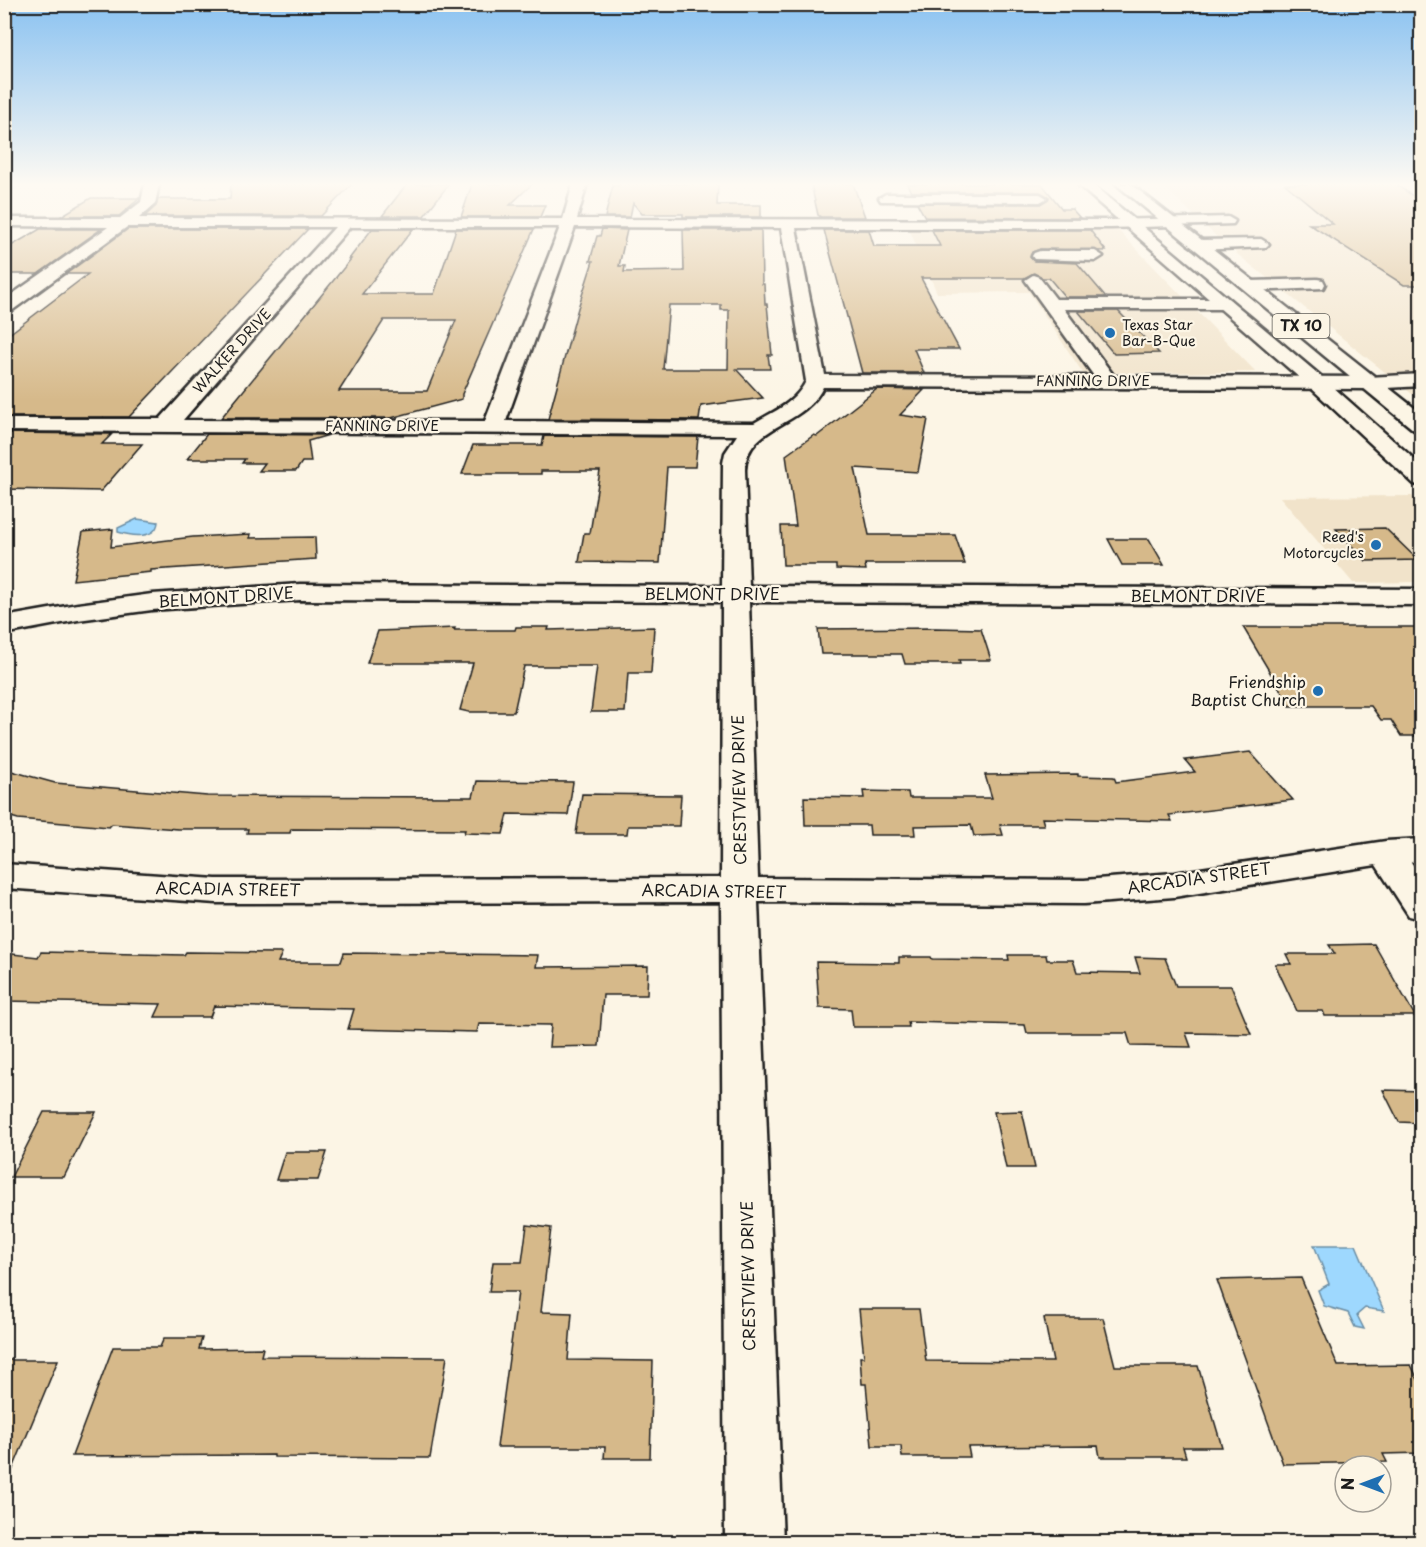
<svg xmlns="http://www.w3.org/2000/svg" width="1426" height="1547" font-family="'Playpen Sans',sans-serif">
<rect width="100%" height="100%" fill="#fcf5e5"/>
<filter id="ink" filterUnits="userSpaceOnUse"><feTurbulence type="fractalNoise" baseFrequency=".0167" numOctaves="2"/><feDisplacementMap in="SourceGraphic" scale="12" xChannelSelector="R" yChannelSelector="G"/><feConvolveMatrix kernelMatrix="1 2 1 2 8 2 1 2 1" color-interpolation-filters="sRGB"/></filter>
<g filter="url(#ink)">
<g fill="#f1e3ca">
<path d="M 1161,184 L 1402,184 L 1421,197 L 1421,401 L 1221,241 Z"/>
<path d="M 909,229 L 1117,229 L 1256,372 L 1083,373 L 1029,292 L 937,293 Z"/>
<path d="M 1412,496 L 1421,504 L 1421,582 L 1353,583 L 1280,497 Z"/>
</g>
<g fill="#9ed8fe" stroke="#6a8da4" stroke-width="1.5">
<path d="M 137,519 L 158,522 C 156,540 131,536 118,532 L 118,528 Z"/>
<path d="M 1314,1245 L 1356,1245 L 1384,1311 L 1365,1308 L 1357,1315 L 1364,1329 L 1355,1327 L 1348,1313 L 1324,1306 L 1318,1290 L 1329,1284 Z"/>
</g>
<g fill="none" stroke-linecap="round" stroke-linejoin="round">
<path fill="#9ed8fe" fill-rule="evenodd" d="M 4,184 L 21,184 L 17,189 L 4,193 Z"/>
</g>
<g fill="#d6b98a" stroke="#1c1c1c" stroke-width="1.5" fill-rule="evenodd">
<path d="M 231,184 L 352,184 L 321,216 L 145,216 L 156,206 L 158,199 L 230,199 Z"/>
<path d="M 407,184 L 449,184 L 424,216 L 382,216 Z"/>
<path d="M 472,184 L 532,184 L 510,205 L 545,205 L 540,217 L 461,217 Z"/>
<path d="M 616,184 L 718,184 L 717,205 L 761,205 L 761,217 L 683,217 L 683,214 L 642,214 L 633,203 L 630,217 L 605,217 L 613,185 L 618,186 Z"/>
<path d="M 811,184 L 853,184 L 865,217 L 821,217 L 818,215 Z"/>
<path d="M 907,184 L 1042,184 L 1062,209 L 1072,209 L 1080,218 L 925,217 L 917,203 L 1040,204 L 1049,197 L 1040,192 L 911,192 Z"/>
<path d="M 1285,184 L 1395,184 L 1422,202 L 1422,285 L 1404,285 L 1309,224 L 1333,224 Z"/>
<path d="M 91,198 L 140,198 L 119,216 L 61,216 Z"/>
<path d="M 40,229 L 101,229 L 38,274 L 4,274 L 4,250 Z"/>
<path d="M 128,229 L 308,229 L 129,417 L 4,417 L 4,338 L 88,274 L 66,274 Z"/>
<path d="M 372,229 L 413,229 L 362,294 L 434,294 L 456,229 L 534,229 L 462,394 L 462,399 L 391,418 L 221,418 L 351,259 L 349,259 ZM 384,320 L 456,320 L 427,391 L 339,391 Z"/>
<path d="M 602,229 L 627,230 L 619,266 L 625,266 L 624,272 L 684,271 L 683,230 L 761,230 L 762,284 L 764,284 L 765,304 L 767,304 L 772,355 L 768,355 L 770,369 L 736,369 L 763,398 L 701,406 L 699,420 L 548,419 L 578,308 L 593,261 L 590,261 L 597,236 L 600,236 ZM 669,305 L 721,305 L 721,310 L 729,310 L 728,369 L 663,369 Z"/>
<path d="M 824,230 L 869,230 L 874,246 L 940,246 L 932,230 L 1090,230 L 1106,251 L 1040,249 L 1032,252 L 1030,257 L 1034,261 L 1077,263 L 1106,297 L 1065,297 L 1049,278 L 1042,278 L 1034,273 L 1024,278 L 921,278 L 959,349 L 914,349 L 924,373 L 862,373 Z"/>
<path d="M 1078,311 L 1118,311 L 1159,353 L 1114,354 Z"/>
<path d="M 877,389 L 924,390 L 900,415 L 928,419 L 918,472 L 855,468 L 869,535 L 955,535 L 965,564 L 865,564 L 866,570 L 836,569 L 836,565 L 783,565 L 781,526 L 796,526 L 786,455 L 814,435 L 817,436 Z"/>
<path d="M 4,433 L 112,434 L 102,444 L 142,444 L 101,491 L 4,489 Z"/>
<path d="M 207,434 L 329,435 L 308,441 L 311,462 L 302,462 L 296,471 L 259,471 L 265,463 L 242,463 L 245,459 L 187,459 Z"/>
<path d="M 544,436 L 698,437 L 695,467 L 667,467 L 660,563 L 579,562 L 584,533 L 590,533 L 600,471 L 541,471 L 541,474 L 462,474 L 473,445 L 542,445 Z"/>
<path d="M 1385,528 L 1418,560 L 1366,561 L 1336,529 Z"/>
<path d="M 113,529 L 111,547 L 193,537 L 251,534 L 250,538 L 315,537 L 316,559 L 151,570 L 151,572 L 73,580 L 83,532 Z"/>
<path d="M 1108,539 L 1149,539 L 1164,565 L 1122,565 Z"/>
<path d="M 516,627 L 549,627 L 548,630 L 654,627 L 651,673 L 628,673 L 625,712 L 591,712 L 597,666 L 524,666 L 514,712 L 469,712 L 460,710 L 473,663 L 367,663 L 378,631 L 455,628 L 454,630 L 515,630 Z"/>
<path d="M 1243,627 L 1422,627 L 1422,736 L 1401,736 L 1391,720 L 1381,720 L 1371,706 L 1290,706 Z"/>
<path d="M 935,628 L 981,629 L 991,660 L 959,660 L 960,664 L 905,664 L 902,654 L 821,654 L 818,629 Z"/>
<path d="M 1250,752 L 1293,800 L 1169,815 L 1172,821 L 1042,818 L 1044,825 L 1000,825 L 1003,835 L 974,836 L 971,825 L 914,826 L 915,835 L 870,835 L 869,825 L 805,825 L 804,797 L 864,798 L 863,791 L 908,792 L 909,798 L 992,798 L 985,775 L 1078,774 L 1078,776 L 1114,777 L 1116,782 L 1195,772 L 1185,760 Z"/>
<path d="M 4,769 L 55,783 L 207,796 L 473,797 L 477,781 L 573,782 L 568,815 L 508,814 L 503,834 L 464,833 L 465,830 L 291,829 L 290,833 L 247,833 L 248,829 L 178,829 L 112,824 L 109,827 L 18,819 L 4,815 Z"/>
<path d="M 582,794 L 681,795 L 679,826 L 628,826 L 627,834 L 576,834 Z"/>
<path d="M 1374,944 L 1415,1016 L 1325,1016 L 1323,1011 L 1297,1011 L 1275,964 L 1291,964 L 1286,954 L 1335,954 L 1329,945 Z"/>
<path d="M 41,952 L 184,955 L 186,952 L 282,953 L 278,962 L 341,962 L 344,953 L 538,955 L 536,967 L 648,966 L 647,995 L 603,995 L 599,1046 L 549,1047 L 551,1025 L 479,1024 L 477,1032 L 348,1029 L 354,1009 L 214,1006 L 210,1017 L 155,1017 L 161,1004 L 4,1001 L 4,953 L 38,957 Z"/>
<path d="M 1008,955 L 1046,955 L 1047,960 L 1073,960 L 1077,972 L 1140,973 L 1135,957 L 1165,958 L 1176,986 L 1231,986 L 1251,1034 L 1186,1033 L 1191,1047 L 1131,1046 L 1127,1033 L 1027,1033 L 1025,1025 L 908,1022 L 909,1027 L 853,1027 L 851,1009 L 819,1008 L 816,962 L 899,963 L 899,957 L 931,957 L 932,959 L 1009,960 Z"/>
<path d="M 1383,1090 L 1422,1091 L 1422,1123 L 1399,1122 Z"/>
<path d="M 1022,1111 L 1035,1168 L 1006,1168 L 994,1112 Z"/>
<path d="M 44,1112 L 96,1112 L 64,1177 L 11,1177 Z"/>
<path d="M 285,1152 L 327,1152 L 318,1180 L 276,1180 Z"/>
<path d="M 527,1225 L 551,1228 L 541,1312 L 572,1313 L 568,1360 L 653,1361 L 650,1458 L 604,1458 L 605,1447 L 497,1447 L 518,1292 L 489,1292 L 493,1262 L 522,1262 Z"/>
<path d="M 1301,1278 L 1338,1366 L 1411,1365 L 1422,1388 L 1422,1453 L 1383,1454 L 1387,1462 L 1283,1464 L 1217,1280 Z"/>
<path d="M 859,1309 L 919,1309 L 926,1361 L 1053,1362 L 1044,1318 L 1103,1318 L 1115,1366 L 1198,1366 L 1222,1447 L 1183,1447 L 1186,1457 L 1100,1457 L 1098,1446 L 968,1447 L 970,1457 L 902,1457 L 901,1446 L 872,1446 L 866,1384 L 862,1384 L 860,1357 L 864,1357 Z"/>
<path d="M 164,1338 L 202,1338 L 199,1349 L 263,1348 L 261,1356 L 447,1357 L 430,1458 L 274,1457 L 274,1455 L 72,1456 L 113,1347 L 160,1347 Z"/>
<path d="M 4,1360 L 58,1360 L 5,1488 L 4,1488 Z"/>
</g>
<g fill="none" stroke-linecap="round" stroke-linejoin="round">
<defs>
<g id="minor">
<path d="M 145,184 L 159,184 L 155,204 L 139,218 L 563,219 L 573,184 L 587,184 L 577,219 L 1111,220 L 1228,217 L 1235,221 L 1233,224 L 1111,228 L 796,228 L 825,375 L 1094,376 L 1025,280 L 1033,275 L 1039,277 L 1056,299 L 1224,299 L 1230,300 L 1233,304 L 1230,308 L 1224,309 L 1064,309 L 1114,376 L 1369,377 L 1422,374 L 1422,386 L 1369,389 L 823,387 C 804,427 746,425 745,470 L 749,586 L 1422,589 L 1422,605 L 749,602 L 758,878 L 1084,880 L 1174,873 L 1386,841 L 1422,839 L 1422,861 L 1411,862 L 1422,878 L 1422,919 L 1409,916 L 1376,865 L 1174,897 L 1084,904 L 758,902 L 783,1542 L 725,1542 L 721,902 L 216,903 L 4,888 L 4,864 L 216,879 L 721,878 L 722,602 L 300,600 L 152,610 L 78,620 L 4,634 L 4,617 L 78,604 L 152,594 L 300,584 L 722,586 L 723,463 L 725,453 L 737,435 L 4,431 L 4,419 L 160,419 L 335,227 L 127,227 L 10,312 L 4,313 L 4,300 L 108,227 L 4,226 L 4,218 L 120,218 L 141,202 ZM 350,227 L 560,227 L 485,421 L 183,420 ZM 575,227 L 781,228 L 806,381 C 795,403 775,411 754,423 L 506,421 Z"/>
<path d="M 886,194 L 1040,194 L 1047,198 L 1040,202 L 881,201 L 879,198 Z"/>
<path d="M 1261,239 L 1269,244 L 1266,247 L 1197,250 L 1189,245 L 1197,240 Z"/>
<path d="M 1040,251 L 1095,251 L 1103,256 L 1095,261 L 1034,259 L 1032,256 L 1034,253 Z"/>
<path d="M 1317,279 L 1323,280 L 1325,284 L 1323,288 L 1250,291 L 1242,286 L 1250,281 Z"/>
</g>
<g id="major">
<path d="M 1077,184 L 1092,184 L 1323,378 L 1422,466 L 1422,486 L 1414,484 L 1309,386 Z"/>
<path d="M 1116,184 L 1131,184 L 1422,414 L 1422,431 L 1414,430 Z"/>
</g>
</defs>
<use href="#minor" stroke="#1c1c1c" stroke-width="5"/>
<use href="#major" stroke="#1c1c1c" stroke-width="5"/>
<use href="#minor" fill="#fcf5e5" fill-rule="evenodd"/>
<use href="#major" fill="#fcf5e5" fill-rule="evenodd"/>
</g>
</g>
<linearGradient id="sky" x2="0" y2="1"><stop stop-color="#8ac2f1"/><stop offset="0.46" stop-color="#fefaf3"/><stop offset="1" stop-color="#fefaf3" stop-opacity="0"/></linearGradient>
<rect width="1426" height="401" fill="url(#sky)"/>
<g fill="#1f6fb2" stroke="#fcf5e5" stroke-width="2">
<circle cx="1110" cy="333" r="6"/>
<circle cx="1376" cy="545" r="6"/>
<circle cx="1318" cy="691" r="6"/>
</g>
<g text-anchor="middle" stroke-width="4.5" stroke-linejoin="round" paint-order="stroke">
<g font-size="14" fill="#1c1c1c" stroke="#fcf5e5" text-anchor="start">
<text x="1122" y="330">Texas Star<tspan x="1122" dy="16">Bar-B-Que</tspan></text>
<text x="1364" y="542" text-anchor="end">Reed's<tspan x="1364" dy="16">Motorcycles</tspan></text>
</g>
<g font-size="14" fill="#1c1c1c" stroke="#fcf5e5">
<text transform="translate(232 351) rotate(-48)" y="5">WALKER DRIVE</text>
<text x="1093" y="386">FANNING DRIVE</text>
<text x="382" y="431">FANNING DRIVE</text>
</g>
<rect fill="#fcf5e5" stroke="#5f5d58" stroke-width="1.5" x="1272.5" y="314" width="57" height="24" rx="4.5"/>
<g font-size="15" font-weight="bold" fill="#1c1c1c">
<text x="1301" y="331">TX 10</text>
</g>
<g font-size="16" fill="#1c1c1c" stroke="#fcf5e5">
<text x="712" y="600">BELMONT DRIVE</text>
<text x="1198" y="602">BELMONT DRIVE</text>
<text transform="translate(226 597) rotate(-4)" y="6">BELMONT DRIVE</text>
<text transform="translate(739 790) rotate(-91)" y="6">CRESTVIEW DRIVE</text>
<text transform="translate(1199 878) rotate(-8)" y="6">ARCADIA STREET</text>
<text transform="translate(228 889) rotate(1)" y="6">ARCADIA STREET</text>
<text transform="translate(714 891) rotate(1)" y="6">ARCADIA STREET</text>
<text transform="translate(748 1276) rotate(-91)" y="6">CRESTVIEW DRIVE</text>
</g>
<g font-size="16" fill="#1c1c1c" stroke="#fcf5e5" text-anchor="end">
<text x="1306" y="688">Friendship<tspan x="1306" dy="18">Baptist Church</tspan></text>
</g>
</g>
<rect width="1426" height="1547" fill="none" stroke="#fcf5e5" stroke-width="24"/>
<rect x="12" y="12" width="1402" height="1523" fill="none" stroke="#1c1c1c" stroke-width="2" filter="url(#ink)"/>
<g transform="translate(1363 1484) rotate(270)"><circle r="28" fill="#fcf5e5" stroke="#a29e95" stroke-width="1.5"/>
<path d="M0-4.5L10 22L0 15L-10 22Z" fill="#1f6fb2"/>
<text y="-9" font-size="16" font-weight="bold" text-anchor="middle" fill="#1c1c1c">N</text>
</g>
</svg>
